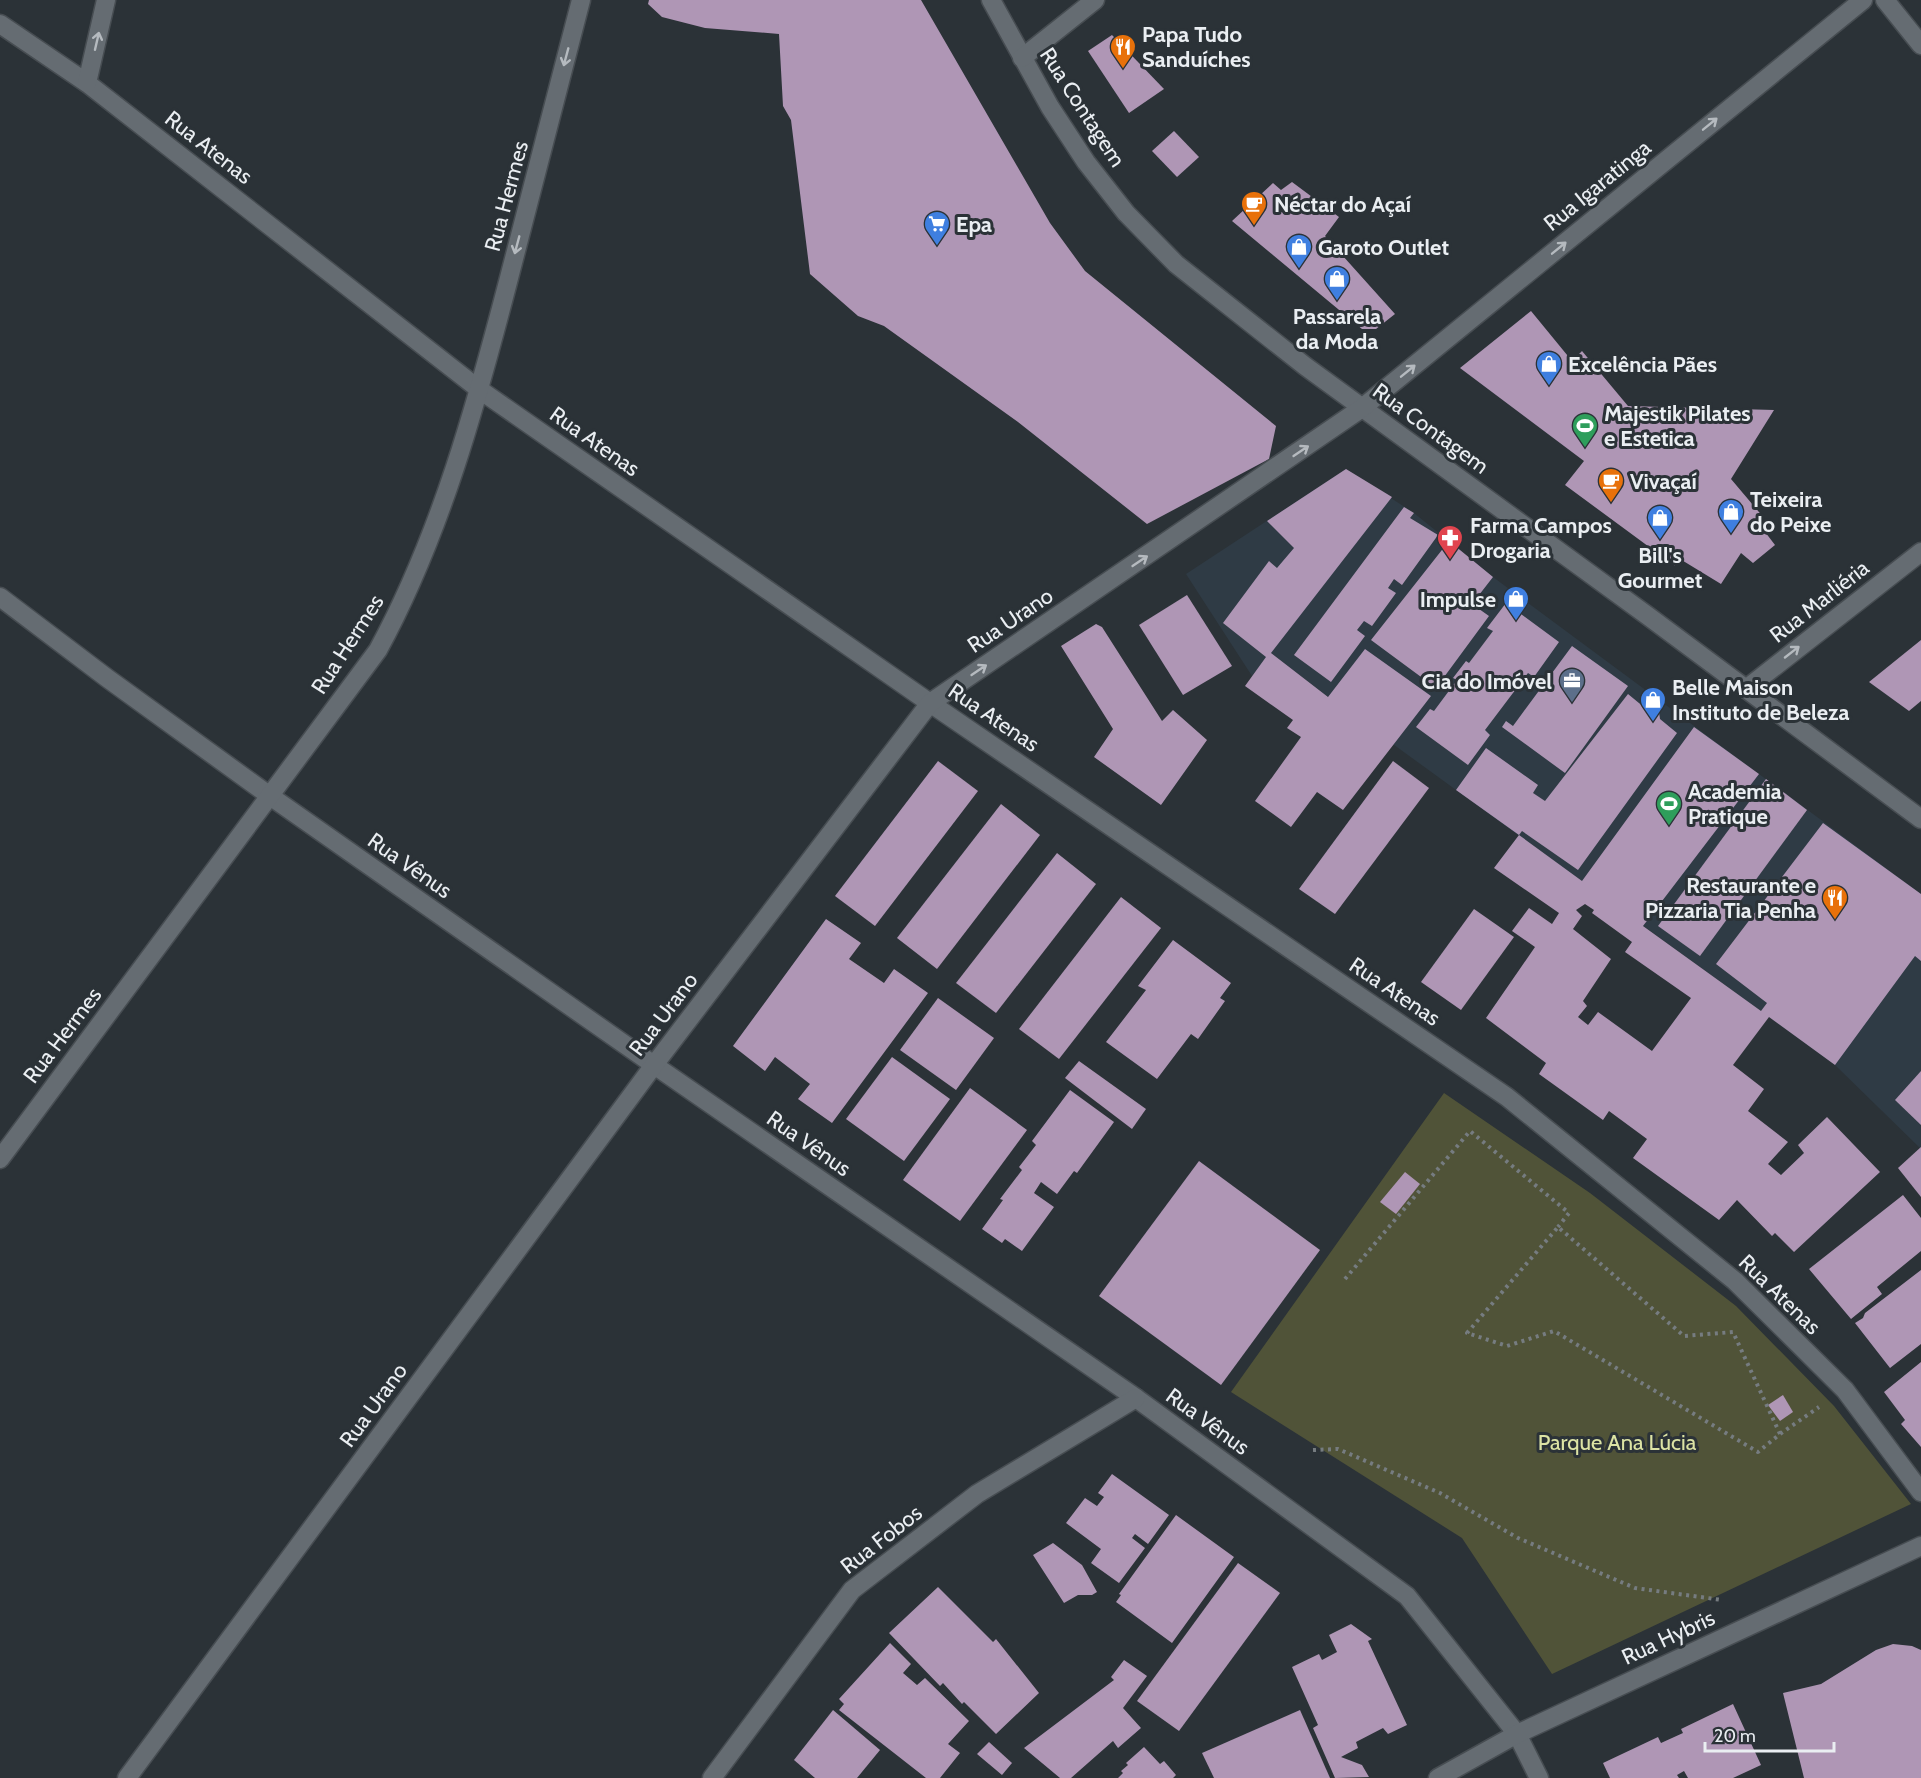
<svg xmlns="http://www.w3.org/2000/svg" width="1921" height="1778" font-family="Cabin,sans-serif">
<rect width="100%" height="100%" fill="#2b3237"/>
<path fill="#2f3b45" d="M 1346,469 L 1414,513 L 1493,577 L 1921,894 L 1921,1149 L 1835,1065 L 1328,697 L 1271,653 L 1252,676 L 1186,574 Z"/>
<path fill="#505338" d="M 1444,1093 L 1590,1193 L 1736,1306 L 1834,1406 L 1911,1504 L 1552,1674 L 1462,1538 L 1231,1392 Z"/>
<g fill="#af96b5" fill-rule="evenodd">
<path d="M 649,0 L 921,0 L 1050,223 L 1085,271 L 1276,426 L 1269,459 L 1147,524 L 1018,422 L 884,326 L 858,316 L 810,274 L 791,120 L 783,106 L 779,34 L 705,28 L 662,17 L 648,4 Z"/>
<path d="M 1112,35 L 1164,89 L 1129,113 L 1088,51 Z"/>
<path d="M 1174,131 L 1199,157 L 1177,177 L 1152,151 Z"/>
<path d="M 1292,182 L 1339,217 L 1325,236 L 1395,314 L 1376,329 L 1362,329 L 1232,221 L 1273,183 L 1281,190 Z"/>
<path d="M 1531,311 L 1572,361 L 1582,351 L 1628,406 L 1774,410 L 1731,479 L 1764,518 L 1759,524 L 1775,545 L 1753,563 L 1741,553 L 1721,584 L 1680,559 L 1675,566 L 1565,485 L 1584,461 L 1460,368 Z"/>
<path d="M 1346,469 L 1392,497 L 1271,653 L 1328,697 L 1365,649 L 1431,696 L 1343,810 L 1317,792 L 1291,827 L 1255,801 L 1301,737 L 1287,728 L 1293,720 L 1245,686 L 1266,657 L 1223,623 L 1269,561 L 1277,568 L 1294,548 L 1267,521 Z"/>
<path d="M 1404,507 L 1414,513 L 1410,518 L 1438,535 L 1402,585 L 1394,579 L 1388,588 L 1396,593 L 1372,626 L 1364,621 L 1357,630 L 1365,636 L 1331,682 L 1294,655 Z"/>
<path d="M 1449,541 L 1493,577 L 1472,604 L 1489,616 L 1436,688 L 1371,640 Z"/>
<path d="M 1187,595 L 1232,666 L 1183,695 L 1139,625 Z"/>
<path d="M 1506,603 L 1559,642 L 1534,677 L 1528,673 L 1485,730 L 1490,735 L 1468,765 L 1416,727 L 1430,709 L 1434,711 L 1457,680 L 1453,678 L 1466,661 L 1469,663 L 1493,631 L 1487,628 Z"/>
<path d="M 1096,624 L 1102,627 L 1162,721 L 1173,710 L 1207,740 L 1161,805 L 1094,757 L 1113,729 L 1061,646 Z"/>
<path d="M 1921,640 L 1921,701 L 1909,711 L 1869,682 Z"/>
<path d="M 1572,646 L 1628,686 L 1565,773 L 1502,727 L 1506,721 L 1513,726 Z"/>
<path d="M 1628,694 L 1645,708 L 1656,708 L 1659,712 L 1660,719 L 1677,733 L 1578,870 L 1522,831 L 1519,835 L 1582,881 L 1694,727 L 1759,774 L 1643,926 L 1761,1011 L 1767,1003 L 1716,964 L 1823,823 L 1921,894 L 1921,961 L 1915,956 L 1835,1065 L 1769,1017 L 1733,1065 L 1764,1089 L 1748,1111 L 1788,1142 L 1768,1164 L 1781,1175 L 1804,1153 L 1798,1145 L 1827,1117 L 1880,1172 L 1794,1252 L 1775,1233 L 1772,1236 L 1737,1200 L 1719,1220 L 1633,1158 L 1647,1139 L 1609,1111 L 1603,1120 L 1539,1074 L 1546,1063 L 1486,1018 L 1535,947 L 1512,931 L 1529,908 L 1552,924 L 1559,913 L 1494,868 L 1519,835 L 1456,790 L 1486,748 L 1538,785 L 1533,793 L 1545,801 ZM 1585,904 L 1594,910 L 1592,913 L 1632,942 L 1625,952 L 1691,998 L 1652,1051 L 1598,1012 L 1588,1025 L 1578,1017 L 1587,1006 L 1583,1001 L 1611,959 L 1573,929 L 1582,916 L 1576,910 Z"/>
<path d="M 938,761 L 978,791 L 875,926 L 835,896 Z"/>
<path d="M 1393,761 L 1429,788 L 1335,914 L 1299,889 Z"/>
<path d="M 1766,779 L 1807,810 L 1700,956 L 1658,926 Z"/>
<path d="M 1001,804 L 1040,835 L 937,969 L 897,938 Z"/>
<path d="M 1057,853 L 1096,884 L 996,1013 L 956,983 Z"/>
<path d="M 1121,897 L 1161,928 L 1059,1059 L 1019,1029 Z"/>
<path d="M 1474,909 L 1514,937 L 1461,1010 L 1421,982 Z"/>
<path d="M 826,919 L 861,943 L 849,959 L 884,983 L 894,969 L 928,993 L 832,1123 L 798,1099 L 810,1084 L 775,1057 L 765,1071 L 733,1046 Z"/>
<path d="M 1173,940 L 1231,983 L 1220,998 L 1225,1001 L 1198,1039 L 1191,1034 L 1157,1079 L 1106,1042 L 1146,990 L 1138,986 Z"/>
<path d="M 938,998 L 994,1038 L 956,1090 L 900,1050 Z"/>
<path d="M 892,1057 L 950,1099 L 904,1161 L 846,1119 Z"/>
<path d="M 1079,1061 L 1146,1109 L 1132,1129 L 1065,1078 Z"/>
<path d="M 1921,1071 L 1921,1125 L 1895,1100 Z"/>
<path d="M 970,1088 L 1027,1130 L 960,1221 L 903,1180 Z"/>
<path d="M 1070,1090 L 1114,1122 L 1077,1173 L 1074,1171 L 1057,1194 L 1041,1182 L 1034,1193 L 1054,1207 L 1022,1251 L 1005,1239 L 1002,1243 L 982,1229 L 1003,1200 L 1000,1199 L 1022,1170 L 1019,1167 L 1036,1145 L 1032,1141 Z"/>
<path d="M 1921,1147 L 1921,1197 L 1898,1168 Z"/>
<path d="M 1199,1161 L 1320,1250 L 1221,1385 L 1099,1296 Z"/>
<path d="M 1405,1172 L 1420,1184 L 1396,1214 L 1380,1202 Z"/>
<path d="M 1903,1195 L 1921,1218 L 1921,1251 L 1877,1287 L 1882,1294 L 1851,1319 L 1809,1269 Z"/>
<path d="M 1921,1270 L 1921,1344 L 1890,1368 L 1855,1323 L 1863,1318 L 1865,1313 Z"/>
<path d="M 1921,1362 L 1921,1447 L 1901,1424 L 1905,1420 L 1884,1392 Z"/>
<path d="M 1783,1395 L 1793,1412 L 1780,1421 L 1768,1405 Z"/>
<path d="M 1112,1474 L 1169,1515 L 1148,1544 L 1135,1534 L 1132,1538 L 1145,1548 L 1119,1583 L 1091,1563 L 1101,1549 L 1066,1523 L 1085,1498 L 1097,1506 L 1104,1497 L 1098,1493 Z"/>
<path d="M 1176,1515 L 1234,1557 L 1172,1643 L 1116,1602 L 1121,1595 L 1119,1594 Z"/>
<path d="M 1053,1543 L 1082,1565 L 1097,1592 L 1092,1595 L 1078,1595 L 1064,1603 L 1033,1555 Z"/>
<path d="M 1238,1563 L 1280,1593 L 1179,1731 L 1137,1701 Z"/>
<path d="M 938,1587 L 993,1642 L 996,1639 L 1039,1693 L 996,1734 L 964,1702 L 962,1704 L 943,1683 L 940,1686 L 889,1633 Z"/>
<path d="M 1351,1624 L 1372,1639 L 1368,1641 L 1407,1725 L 1388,1734 L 1383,1728 L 1356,1742 L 1358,1748 L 1341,1757 L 1362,1765 L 1369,1777 L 1335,1778 L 1313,1728 L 1318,1725 L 1292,1667 L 1319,1654 L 1322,1660 L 1337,1652 L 1329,1635 Z"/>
<path d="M 890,1643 L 911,1664 L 903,1673 L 917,1685 L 925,1678 L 969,1721 L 948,1744 L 960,1753 L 940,1778 L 926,1778 L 839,1710 L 844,1704 L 839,1699 Z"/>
<path d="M 1893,1644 L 1912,1646 L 1921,1650 L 1921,1778 L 1804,1778 L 1783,1693 L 1821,1684 L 1876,1650 Z"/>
<path d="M 1124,1660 L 1147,1676 L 1123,1708 L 1141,1728 L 1118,1748 L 1113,1741 L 1071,1778 L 1060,1778 L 1024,1748 L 1114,1680 L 1111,1677 Z"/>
<path d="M 1733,1704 L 1761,1765 L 1733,1778 L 1688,1778 L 1684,1771 L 1677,1775 L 1679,1778 L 1610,1778 L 1603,1763 L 1658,1737 L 1661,1743 L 1683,1733 L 1681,1729 Z"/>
<path d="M 833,1710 L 880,1750 L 857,1778 L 815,1778 L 794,1760 Z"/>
<path d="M 1300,1710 L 1330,1778 L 1214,1778 L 1202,1753 Z"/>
<path d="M 989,1742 L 1012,1763 L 1002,1775 L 977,1754 Z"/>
<path d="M 1144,1747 L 1160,1764 L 1164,1761 L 1176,1775 L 1173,1778 L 1118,1778 L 1123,1773 L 1121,1771 L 1128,1765 L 1126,1763 Z"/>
</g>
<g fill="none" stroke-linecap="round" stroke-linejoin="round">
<defs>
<g id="minor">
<path d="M 991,0 L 1050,107 L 1086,162 L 1126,213 L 1176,264 L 1305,366 L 1648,616 L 1921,819"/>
<path d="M 1885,0 L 1921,45"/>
<path d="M 0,24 L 87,83 L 480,390 L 930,703 L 1507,1097 L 1735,1281 L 1845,1390 L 1921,1492"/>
<path d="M 1022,58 L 1095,0"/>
<path d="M 87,83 L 106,0"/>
<path d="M 0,597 L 107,678 L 270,796 L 654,1065 L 1136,1398 L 1407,1596 L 1517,1734 L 1539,1778"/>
<path d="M 1746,689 L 1921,552"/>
<path d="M 0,1159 L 378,650 C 441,534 476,405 509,278 C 533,185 557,93 581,0"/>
<path d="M 127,1778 L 654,1065 L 930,703 L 1362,408 L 1863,0"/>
<path d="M 712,1778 L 852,1590 L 977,1494 L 1136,1398"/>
<path d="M 1438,1778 L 1517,1734 L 1921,1546"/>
</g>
</defs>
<use href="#minor" stroke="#474d52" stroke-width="21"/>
<g stroke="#767c80" stroke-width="4" stroke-dasharray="3 4.5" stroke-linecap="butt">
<path d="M 1345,1279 L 1470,1131 L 1569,1213 L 1558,1227"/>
<path d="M 1780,1434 L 1733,1332 L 1684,1336 L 1558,1227 L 1467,1333 L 1507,1346 L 1554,1331 L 1758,1452 L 1780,1434 L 1819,1407"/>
<path d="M 1313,1450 L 1338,1449 L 1440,1493 L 1518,1538 L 1635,1588 L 1722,1600"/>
</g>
<use href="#minor" stroke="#656c72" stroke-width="18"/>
</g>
<defs><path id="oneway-shaft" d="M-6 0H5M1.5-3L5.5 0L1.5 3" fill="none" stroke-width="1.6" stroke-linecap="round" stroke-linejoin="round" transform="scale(1.5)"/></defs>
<g stroke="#b5babf">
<use href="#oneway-shaft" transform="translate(97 41) rotate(-77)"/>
<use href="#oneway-shaft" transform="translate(566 57) rotate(105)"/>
<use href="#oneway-shaft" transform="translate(1710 124) rotate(-39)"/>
<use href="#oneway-shaft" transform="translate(517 245) rotate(105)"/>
<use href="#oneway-shaft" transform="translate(1559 248) rotate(-39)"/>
<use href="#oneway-shaft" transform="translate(1408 371) rotate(-39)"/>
<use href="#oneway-shaft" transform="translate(1301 451) rotate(-34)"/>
<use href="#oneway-shaft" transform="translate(1140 561) rotate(-34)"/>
<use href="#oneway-shaft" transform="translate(1792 652) rotate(-38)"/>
<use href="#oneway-shaft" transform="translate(979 670) rotate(-34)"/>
</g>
<defs>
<symbol id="restaurant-pin" viewBox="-11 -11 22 30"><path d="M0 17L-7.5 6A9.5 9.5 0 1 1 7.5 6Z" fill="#e8710a" stroke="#2b3237"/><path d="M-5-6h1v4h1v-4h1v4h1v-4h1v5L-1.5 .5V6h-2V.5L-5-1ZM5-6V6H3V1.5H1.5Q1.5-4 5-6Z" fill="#fff"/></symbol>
<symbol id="cafe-pin" viewBox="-11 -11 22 30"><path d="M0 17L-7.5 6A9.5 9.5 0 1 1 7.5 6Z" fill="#e8710a" stroke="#2b3237"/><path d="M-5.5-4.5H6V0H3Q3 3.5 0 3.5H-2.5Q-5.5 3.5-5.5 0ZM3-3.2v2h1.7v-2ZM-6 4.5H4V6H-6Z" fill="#fff"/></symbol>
<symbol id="supermarket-pin" viewBox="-11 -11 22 30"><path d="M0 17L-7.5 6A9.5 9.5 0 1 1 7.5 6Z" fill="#3f7fe0" stroke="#2b3237"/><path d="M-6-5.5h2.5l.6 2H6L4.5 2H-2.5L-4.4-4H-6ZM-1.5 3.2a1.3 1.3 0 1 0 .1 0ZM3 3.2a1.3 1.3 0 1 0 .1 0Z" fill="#fff"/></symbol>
<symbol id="shop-pin" viewBox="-11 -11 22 30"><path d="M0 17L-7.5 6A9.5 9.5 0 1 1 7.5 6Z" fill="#3f7fe0" stroke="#2b3237"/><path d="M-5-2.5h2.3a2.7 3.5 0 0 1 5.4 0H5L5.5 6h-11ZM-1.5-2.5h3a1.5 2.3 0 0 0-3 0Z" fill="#fff"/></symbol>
<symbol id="stadium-pin" viewBox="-11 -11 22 30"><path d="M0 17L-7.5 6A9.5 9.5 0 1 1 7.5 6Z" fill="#2e9e5b" stroke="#2b3237"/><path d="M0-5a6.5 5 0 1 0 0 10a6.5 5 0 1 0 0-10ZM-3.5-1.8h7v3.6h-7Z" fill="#fff"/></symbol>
<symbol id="pharmacy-pin" viewBox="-11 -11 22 30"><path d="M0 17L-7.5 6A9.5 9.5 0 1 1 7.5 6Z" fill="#e0444e" stroke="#2b3237"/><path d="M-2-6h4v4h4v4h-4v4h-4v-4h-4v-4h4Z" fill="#fff"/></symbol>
<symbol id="office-pin" viewBox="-11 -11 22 30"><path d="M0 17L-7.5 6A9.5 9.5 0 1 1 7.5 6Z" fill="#5c6f8a" stroke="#2b3237"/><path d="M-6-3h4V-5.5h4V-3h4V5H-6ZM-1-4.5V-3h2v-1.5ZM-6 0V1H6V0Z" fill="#fff"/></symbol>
</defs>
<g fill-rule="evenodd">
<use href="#restaurant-pin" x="1108" y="32" width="30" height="40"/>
<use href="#cafe-pin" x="1239" y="189" width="30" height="40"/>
<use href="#supermarket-pin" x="922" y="209" width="30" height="40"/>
<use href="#shop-pin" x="1284" y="232" width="30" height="40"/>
<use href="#shop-pin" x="1322" y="264" width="30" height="40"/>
<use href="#shop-pin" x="1534" y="349" width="30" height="40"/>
<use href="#stadium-pin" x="1570" y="411" width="30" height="40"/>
<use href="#cafe-pin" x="1596" y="466" width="30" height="40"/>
<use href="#shop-pin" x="1716" y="497" width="30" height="40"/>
<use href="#shop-pin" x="1645" y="503" width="30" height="40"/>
<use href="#pharmacy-pin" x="1435" y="523" width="30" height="40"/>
<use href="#shop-pin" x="1501" y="584" width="30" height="40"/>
<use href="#office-pin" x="1557" y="666" width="30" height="40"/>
<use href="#shop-pin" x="1638" y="685" width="30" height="40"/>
<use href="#stadium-pin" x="1654" y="789" width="30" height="40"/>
<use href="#restaurant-pin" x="1820" y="883" width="30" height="40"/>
</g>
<g text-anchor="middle" stroke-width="6" stroke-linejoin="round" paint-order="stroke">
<g font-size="22" font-weight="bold" fill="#eaeef2" stroke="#2b3237" text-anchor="start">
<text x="1142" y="42">Papa Tudo<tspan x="1142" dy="25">Sanduíches</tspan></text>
<text x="1274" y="212">Néctar do Açaí</text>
<text x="956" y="232">Epa</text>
<text x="1318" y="255">Garoto Outlet</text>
<text x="1337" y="324" text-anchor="middle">Passarela<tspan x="1337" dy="25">da Moda</tspan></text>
<text x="1568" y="372">Excelência Pães</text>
<text x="1604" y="421">Majestik Pilates<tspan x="1604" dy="25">e Estetica</tspan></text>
<text x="1630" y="489">Vivaçaí</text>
<text x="1750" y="507">Teixeira<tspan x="1750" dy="25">do Peixe</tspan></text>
<text x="1470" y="533">Farma Campos<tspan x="1470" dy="25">Drogaria</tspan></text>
<text x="1660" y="563" text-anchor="middle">Bill's<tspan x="1660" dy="25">Gourmet</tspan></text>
<text x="1496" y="607" text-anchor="end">Impulse</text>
<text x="1552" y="689" text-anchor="end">Cia do Imóvel</text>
<text x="1672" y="695">Belle Maison<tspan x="1672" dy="25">Instituto de Beleza</tspan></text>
<text x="1688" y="799">Academia<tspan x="1688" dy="25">Pratique</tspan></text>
<text x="1816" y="893" text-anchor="end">Restaurante e<tspan x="1816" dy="25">Pizzaria Tia Penha</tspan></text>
</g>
<g font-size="22" fill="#eaeef2" stroke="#2b3237">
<text transform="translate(1083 107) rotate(57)" y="8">Rua Contagem</text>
<text transform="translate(209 147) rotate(38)" y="8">Rua Atenas</text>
<text transform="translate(1597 185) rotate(-39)" y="8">Rua Igaratinga</text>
<text transform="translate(506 196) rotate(-75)" y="8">Rua Hermes</text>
<text transform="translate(1431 428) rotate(36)" y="8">Rua Contagem</text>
<text transform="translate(595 441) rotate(35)" y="8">Rua Atenas</text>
<text transform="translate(1819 601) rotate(-38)" y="8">Rua Marliéria</text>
<text transform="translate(1010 620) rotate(-34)" y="8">Rua Urano</text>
<text transform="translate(347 644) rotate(-57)" y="8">Rua Hermes</text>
<text transform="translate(994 717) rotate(34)" y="8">Rua Atenas</text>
<text transform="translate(410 865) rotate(35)" y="8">Rua Vênus</text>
<text transform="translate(1395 991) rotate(34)" y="8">Rua Atenas</text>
<text transform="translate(663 1014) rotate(-53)" y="8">Rua Urano</text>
<text transform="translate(62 1035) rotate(-53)" y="8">Rua Hermes</text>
<text transform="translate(809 1143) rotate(35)" y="8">Rua Vênus</text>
<text transform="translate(1780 1294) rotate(44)" y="8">Rua Atenas</text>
<text transform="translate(373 1405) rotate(-54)" y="8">Rua Urano</text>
<text transform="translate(1208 1421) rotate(36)" y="8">Rua Vênus</text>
<text transform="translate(881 1539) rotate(-38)" y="8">Rua Fobos</text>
<text transform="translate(1668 1637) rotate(-25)" y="8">Rua Hybris</text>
</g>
<g font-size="22" fill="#dce3a4" stroke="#2b3237">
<text x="1617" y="1450">Parque Ana Lúcia</text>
</g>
</g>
<path d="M1705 1742v9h129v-9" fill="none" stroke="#eaeef2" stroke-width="3"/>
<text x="1714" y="1742" font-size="18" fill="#eaeef2" stroke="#2b3237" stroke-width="4.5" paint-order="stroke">20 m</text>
</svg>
